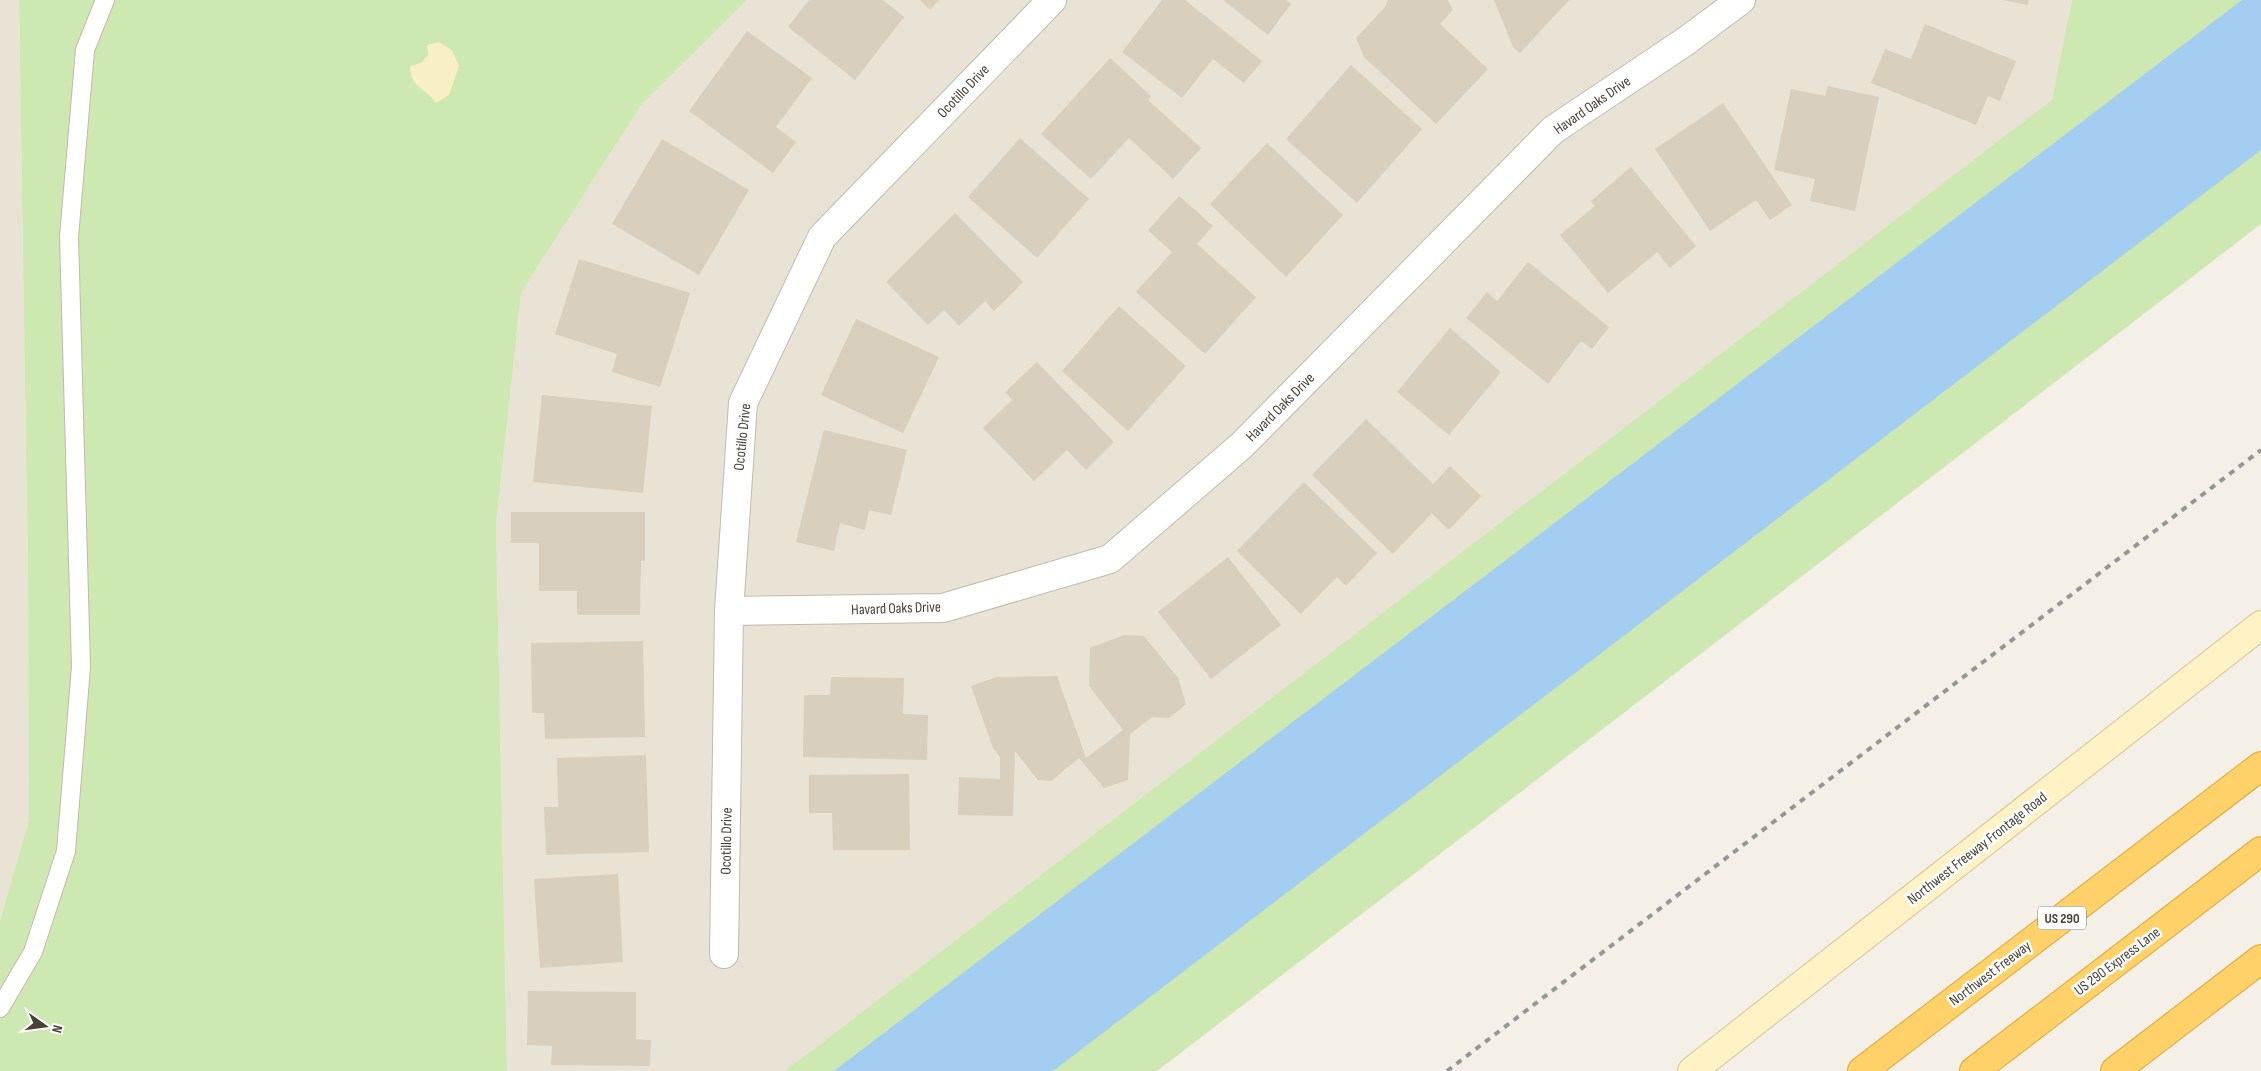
<svg xmlns="http://www.w3.org/2000/svg" width="2261" height="1071" font-family="'Sofia Sans Condensed',sans-serif">
<rect width="100%" height="100%" fill="#f4f0e7"/>
<g fill="#e8e3d5">
<path d="M 0,0 L 19,0 L 28,572 L 29,820 L 0,921 Z"/>
<path d="M 747,0 L 2072,0 L 2053,100 L 785,1071 L 507,1071 L 496,525 L 521,293 L 641,105 Z"/>
</g>
<g fill="#cde8b0">
<path d="M 19,0 L 747,0 L 641,105 L 521,293 L 496,525 L 507,1071 L 0,1071 L 0,921 L 29,820 L 28,572 Z"/>
<path d="M 2072,0 L 2261,0 L 2261,224 L 1157,1071 L 785,1071 L 2052,100 Z"/>
</g>
<path fill="#f8efc3" d="M 439,42 L 452,50 L 459,66 L 449,95 L 436,103 C 425,87 410,88 410,66 L 421,63 L 428,55 L 427,45 Z"/>
<path fill="#a3cef1" d="M 2242,0 L 2261,0 L 2261,150 L 1053,1071 L 834,1071 Z"/>
<g fill="#d8cfbf">
<path d="M 809,0 L 883,0 L 904,17 L 855,80 L 788,27 Z"/>
<path d="M 920,0 L 939,0 L 930,10 Z"/>
<path d="M 1162,0 L 1185,0 L 1262,61 L 1244,83 L 1213,59 L 1182,98 L 1122,52 Z"/>
<path d="M 1223,0 L 1286,0 L 1291,4 L 1268,35 Z"/>
<path d="M 1388,0 L 1448,0 L 1453,10 L 1440,24 L 1488,69 L 1436,124 L 1364,57 L 1356,38 L 1385,7 Z"/>
<path d="M 1494,0 L 1569,0 L 1520,53 L 1513,47 Z"/>
<path d="M 2002,0 L 2029,0 L 2028,5 Z"/>
<path d="M 1925,24 L 2016,61 L 2000,101 L 1988,96 L 1976,125 L 1871,83 L 1885,49 L 1911,59 Z"/>
<path d="M 747,31 L 812,78 L 776,127 L 796,142 L 773,173 L 689,111 Z"/>
<path d="M 1110,58 L 1151,96 L 1148,100 L 1201,148 L 1173,179 L 1129,138 L 1091,179 L 1041,134 Z"/>
<path d="M 1351,65 L 1422,129 L 1357,203 L 1286,139 Z"/>
<path d="M 1828,86 L 1879,97 L 1855,211 L 1810,201 L 1815,179 L 1774,170 L 1791,89 L 1825,96 Z"/>
<path d="M 1723,103 L 1792,205 L 1770,220 L 1756,200 L 1710,231 L 1655,149 Z"/>
<path d="M 1020,138 L 1089,199 L 1037,258 L 968,197 Z"/>
<path d="M 662,139 L 749,190 L 699,275 L 612,224 Z"/>
<path d="M 1267,143 L 1343,215 L 1286,277 L 1210,204 Z"/>
<path d="M 1631,167 L 1696,246 L 1670,268 L 1657,252 L 1608,293 L 1560,235 L 1595,206 L 1591,201 Z"/>
<path d="M 1179,196 L 1213,226 L 1197,244 L 1256,297 L 1205,354 L 1136,292 L 1172,252 L 1148,230 Z"/>
<path d="M 955,213 L 1023,282 L 994,311 L 985,301 L 959,326 L 944,310 L 928,325 L 886,282 Z"/>
<path d="M 579,259 L 690,293 L 660,387 L 612,372 L 617,354 L 555,334 Z"/>
<path d="M 1528,262 L 1609,327 L 1592,349 L 1581,341 L 1548,384 L 1466,318 L 1487,292 L 1497,301 Z"/>
<path d="M 1119,306 L 1186,366 L 1128,431 L 1062,371 Z"/>
<path d="M 856,319 L 939,357 L 903,433 L 821,395 Z"/>
<path d="M 1450,328 L 1501,372 L 1449,435 L 1397,392 Z"/>
<path d="M 1037,362 L 1114,442 L 1086,470 L 1067,450 L 1034,481 L 983,428 L 1012,400 L 1005,392 Z"/>
<path d="M 542,395 L 652,406 L 643,493 L 533,482 Z"/>
<path d="M 1366,419 L 1433,484 L 1450,466 L 1481,496 L 1449,530 L 1432,513 L 1393,554 L 1312,475 Z"/>
<path d="M 824,430 L 907,450 L 891,515 L 869,510 L 865,530 L 840,523 L 834,551 L 796,542 Z"/>
<path d="M 1304,482 L 1377,553 L 1346,586 L 1337,577 L 1301,614 L 1237,551 Z"/>
<path d="M 511,512 L 645,512 L 645,561 L 641,561 L 640,615 L 577,615 L 577,591 L 539,591 L 539,543 L 511,543 Z"/>
<path d="M 1228,557 L 1281,625 L 1211,679 L 1158,612 Z"/>
<path d="M 1124,635 L 1144,636 L 1178,678 L 1186,704 L 1169,718 L 1152,717 L 1130,734 L 1128,780 L 1104,788 L 1079,758 L 1051,781 L 1038,780 L 1015,751 L 1013,816 L 958,815 L 959,777 L 1000,779 L 1000,757 L 993,748 L 971,686 L 997,677 L 1057,676 L 1086,758 L 1123,730 L 1089,686 L 1090,648 Z"/>
<path d="M 643,641 L 645,737 L 545,739 L 544,713 L 532,713 L 531,643 Z"/>
<path d="M 831,677 L 904,678 L 903,714 L 928,715 L 927,760 L 803,757 L 804,695 L 830,695 Z"/>
<path d="M 646,755 L 649,852 L 546,855 L 544,807 L 558,807 L 557,758 Z"/>
<path d="M 909,774 L 910,850 L 833,850 L 832,813 L 809,813 L 809,775 Z"/>
<path d="M 618,874 L 623,962 L 540,968 L 534,879 Z"/>
<path d="M 528,991 L 636,992 L 636,1039 L 651,1040 L 650,1066 L 551,1065 L 552,1046 L 527,1045 Z"/>
</g>
<g fill="none" stroke-linecap="round" stroke-linejoin="round">
<defs>
<path id="service" d="M 0,1008 L 33,952 L 66,851 L 81,667 L 69,237 L 85,50 L 105,0"/>
<g id="minor">
<path d="M 729,611 L 943,608 L 1110,559 L 1242,445 L 1553,130 L 1686,41 L 1741,0"/>
<path d="M 724,954 L 729,611 L 743,403 L 822,237 L 1052,0"/>
</g>
<path id="secondary" d="M 1692,1071 L 2261,625"/>
<g id="motorway">
<path d="M 1862,1071 L 2261,766"/>
<path d="M 1974,1071 L 2261,851"/>
<path d="M 2115,1071 L 2261,959"/>
</g>
</defs>
<use href="#service" stroke="#c2bbad" stroke-width="20"/>
<use href="#minor" stroke="#c2bbad" stroke-width="30"/>
<use href="#secondary" stroke="#d4c597" stroke-width="30"/>
<use href="#motorway" stroke="#dea737" stroke-width="30"/>
<use href="#service" stroke="#fff" stroke-width="18"/>
<use href="#minor" stroke="#fff" stroke-width="28"/>
<use href="#secondary" stroke="#fff3c6" stroke-width="28"/>
<use href="#motorway" stroke="#fed268" stroke-width="28"/>
<path stroke="#969696" stroke-width="4" stroke-dasharray="6 6" stroke-linecap="butt" d="M 1447,1071 L 2261,450"/>
</g>
<g text-anchor="middle" stroke-width="5" stroke-linejoin="round" paint-order="stroke">
<rect fill="#fff" stroke="#7e7a72" stroke-width="1" x="2038" y="906.5" width="48" height="23" rx="4"/>
<g font-size="14" font-weight="bold" fill="#474136">
<text x="2062" y="923">US 290</text>
</g>
<g font-size="15" fill="#474136" stroke="#fff">
<text transform="translate(963 91) rotate(-46)" y="5">Ocotillo Drive</text>
<text transform="translate(1592 105) rotate(-35)" y="5">Havard Oaks Drive</text>
<text transform="translate(1280 407) rotate(-45)" y="5">Havard Oaks Drive</text>
<text transform="translate(742 437) rotate(-84)" y="5">Ocotillo Drive</text>
<text transform="translate(896 608) rotate(-2)" y="5">Havard Oaks Drive</text>
<text transform="translate(726 841) rotate(-89)" y="5">Ocotillo Drive</text>
<text transform="translate(1977 848) rotate(-38)" y="5">Northwest Freeway Frontage Road</text>
<text transform="translate(2117 961) rotate(-37)" y="5">US 290 Express Lane</text>
<text transform="translate(1990 973) rotate(-37)" y="5">Northwest Freeway</text>
</g>
</g>
<g transform="translate(45 1026) rotate(104)" stroke="#ffffff" stroke-width="4" paint-order="stroke">
<path d="M0-4L9 19L0 12L-9 19Z" fill="#474136"/>
<text y="-8" font-size="14" font-weight="bold" text-anchor="middle" fill="#474136">N</text>
</g>
</svg>
